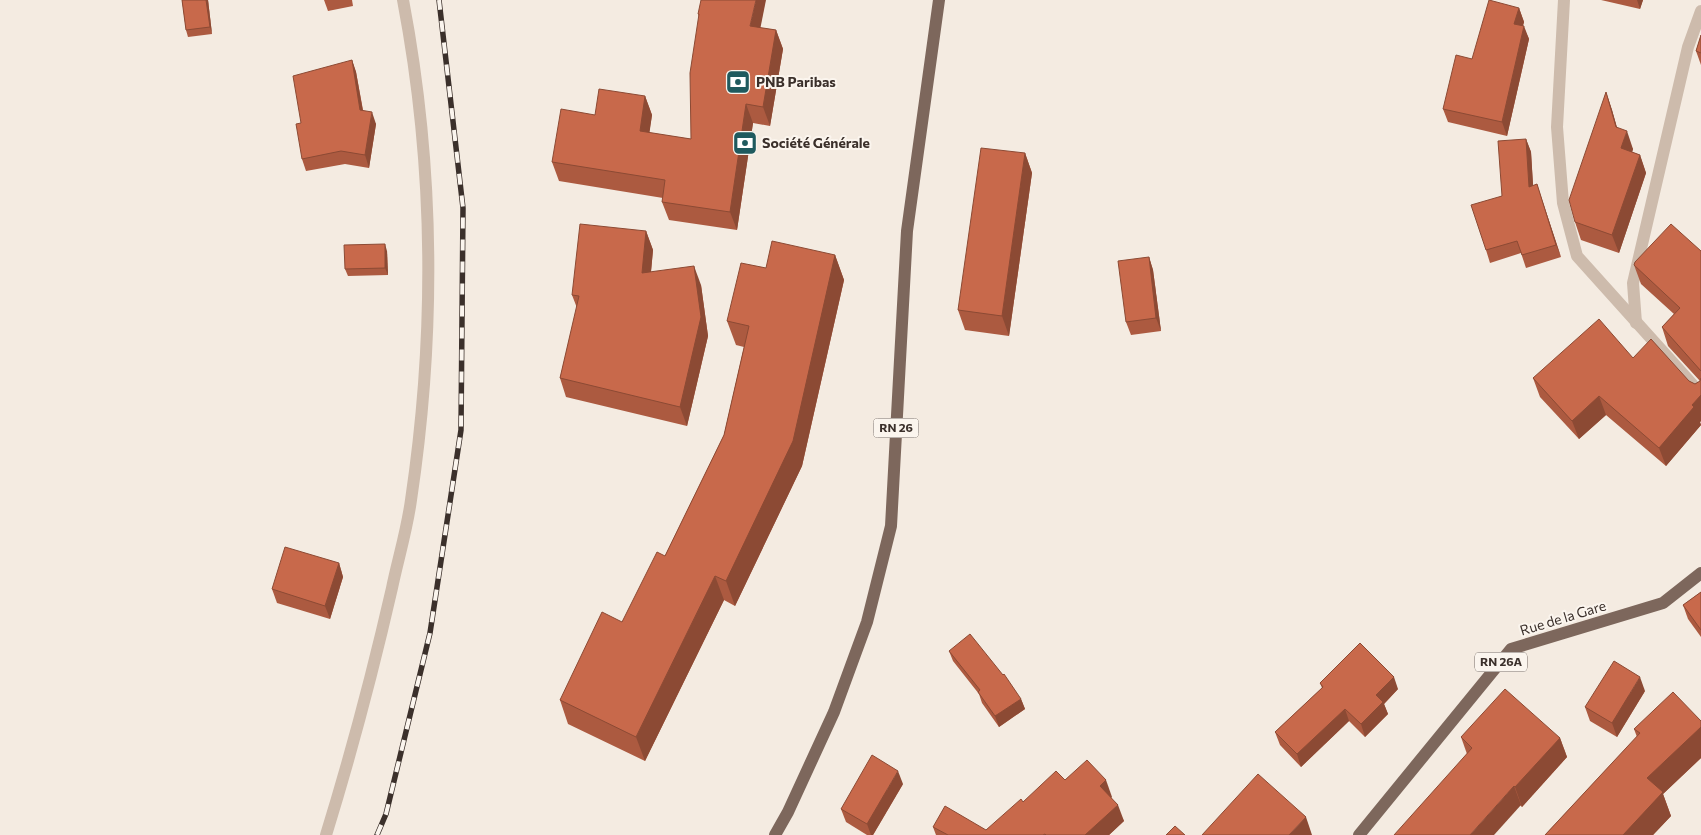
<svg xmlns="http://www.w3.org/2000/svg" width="1701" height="835" font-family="Commissioner,sans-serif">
<rect width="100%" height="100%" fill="#f4ebe1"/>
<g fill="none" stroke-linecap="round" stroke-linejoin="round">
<g stroke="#cdbbac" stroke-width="12">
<path d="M 1564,0 L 1557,127 L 1563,203 L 1577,256 L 1701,394"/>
<path d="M 1636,323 L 1633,283 L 1688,47 L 1701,11"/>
<path d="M 326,835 C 351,754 373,671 392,588 C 398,559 407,530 411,500 C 436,332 435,168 403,0"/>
</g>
<g stroke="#7d675c" stroke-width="12">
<path d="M 775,835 L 788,812 L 834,712 L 867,622 L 891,526 L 907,231 L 939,0"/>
<path d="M 1359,835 L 1511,649 L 1663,603 L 1701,573"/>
</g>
<defs>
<path id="rail" d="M 377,835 L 386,814 L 430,633 L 461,430 L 463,208 L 439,0"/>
</defs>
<use href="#rail" stroke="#3b302b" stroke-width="5.5"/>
<use href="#rail" stroke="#fbf5ee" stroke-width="4" stroke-dasharray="11" stroke-linecap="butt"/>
</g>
<g fill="#ac5a40">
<path d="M 182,0 L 208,0 L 212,34 L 188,37 L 186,30 Z"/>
<path d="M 324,0 L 352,0 L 353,6 L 328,11 Z"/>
<path d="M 1601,0 L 1643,0 L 1640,9 Z"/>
<path d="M 1519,8 L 1524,22 L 1523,26 L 1529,39 L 1507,136 L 1448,122 L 1443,109 L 1472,59 Z"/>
<path d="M 698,14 L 760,28 L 776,30 L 783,49 L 770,126 L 753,123 L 737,230 L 669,220 L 662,202 L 663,198 L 559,181 L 552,162 L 595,115 L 645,96 L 652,115 L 649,133 L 691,139 L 699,17 Z"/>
<path d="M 1701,35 L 1701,65 L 1696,51 Z"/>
<path d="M 352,60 L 356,72 L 363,110 L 376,124 L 369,168 L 345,164 L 306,171 L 302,159 L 301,123 Z"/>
<path d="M 1606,92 L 1612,110 L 1617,128 L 1633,149 L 1632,152 L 1640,155 L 1646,173 L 1619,253 L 1581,240 L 1575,222 Z"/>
<path d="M 1526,139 L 1531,152 L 1533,186 L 1537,184 L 1561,257 L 1526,268 L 1521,253 L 1490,263 L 1486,250 L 1502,196 Z"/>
<path d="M 1025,153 L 1032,173 L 1009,336 L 965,330 L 958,310 Z"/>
<path d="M 646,231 L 653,250 L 651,272 L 701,285 L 708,336 L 687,426 L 566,397 L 560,378 L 577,308 L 572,295 Z"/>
<path d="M 387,251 L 388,275 L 348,276 L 345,269 Z"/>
<path d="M 1701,251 L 1701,421 L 1700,422 L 1701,425 L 1666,466 L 1606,415 L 1579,439 L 1540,397 L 1533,378 L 1633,358 L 1689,381 L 1695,384 L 1700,381 L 1668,346 L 1662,327 L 1674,314 L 1641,284 L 1634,265 Z"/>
<path d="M 835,255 L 844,280 L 802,466 L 735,606 L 724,600 L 645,761 L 568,724 L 560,700 L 622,622 L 665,556 L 724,435 L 744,347 L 736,345 L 727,321 L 766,268 Z"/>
<path d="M 1149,257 L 1153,270 L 1161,331 L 1131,335 L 1126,322 Z"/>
<path d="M 339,563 L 343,577 L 330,619 L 277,603 L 272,589 Z"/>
<path d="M 1701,592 L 1701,637 L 1688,619 L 1683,605 Z"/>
<path d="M 949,651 L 1021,699 L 1025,709 L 999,727 L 982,703 L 979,694 L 953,661 Z"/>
<path d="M 1320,683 L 1398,689 L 1384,704 L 1388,714 L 1365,737 L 1349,721 L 1301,767 L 1280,745 L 1275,732 L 1322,688 Z"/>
<path d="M 1645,691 L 1617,737 L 1590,721 L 1585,707 Z"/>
<path d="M 1701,721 L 1701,758 L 1663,794 L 1671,816 L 1653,835 L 1545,835 L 1637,737 L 1634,729 Z"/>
<path d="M 1461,737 L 1560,738 L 1567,757 L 1522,807 L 1467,754 Z"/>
<path d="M 1065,780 L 1112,797 L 1111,797 L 1124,821 L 1109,835 L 936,835 L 933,827 L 986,830 Z"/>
<path d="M 903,784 L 873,835 L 867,835 L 846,822 L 841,809 Z"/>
</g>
<g fill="#8c4a34">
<path d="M 206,0 L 208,0 L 212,34 L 210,27 Z"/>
<path d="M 756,0 L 766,0 L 757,45 L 750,26 Z"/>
<path d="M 1637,0 L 1643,0 L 1640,9 Z"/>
<path d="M 1519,8 L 1524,22 L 1519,37 L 1514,24 Z"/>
<path d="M 1524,26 L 1529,39 L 1507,136 L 1502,122 Z"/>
<path d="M 776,30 L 783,49 L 770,126 L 763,107 Z"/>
<path d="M 352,60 L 356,72 L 365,123 L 360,110 Z"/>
<path d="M 1606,92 L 1612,110 L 1622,145 L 1627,131 L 1633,149 L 1628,166 L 1621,148 Z"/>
<path d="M 645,96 L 652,115 L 647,150 L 640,131 Z"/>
<path d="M 746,104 L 753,123 L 737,230 L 730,212 Z"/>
<path d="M 372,112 L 376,124 L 369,168 L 365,155 Z"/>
<path d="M 1526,139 L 1531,152 L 1534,200 L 1529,187 Z"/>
<path d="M 1025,153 L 1032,173 L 1009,336 L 1002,316 Z"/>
<path d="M 1640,155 L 1646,173 L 1619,253 L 1612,235 Z"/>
<path d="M 1537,184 L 1541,197 L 1561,257 L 1556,245 Z"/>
<path d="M 646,231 L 653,250 L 649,292 L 642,273 Z"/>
<path d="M 385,244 L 387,251 L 388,275 L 385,268 Z"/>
<path d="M 835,255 L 844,280 L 802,466 L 735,606 L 726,581 Z"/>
<path d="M 1149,257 L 1153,270 L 1161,331 L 1156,318 Z"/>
<path d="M 694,266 L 701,285 L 708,336 L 687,426 L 680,407 Z"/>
<path d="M 1701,395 L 1701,421 L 1700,422 L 1701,425 L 1666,466 L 1659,448 L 1692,405 Z"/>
<path d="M 1599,396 L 1606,415 L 1579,439 L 1572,421 Z"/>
<path d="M 339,563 L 343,577 L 330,619 L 325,606 Z"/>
<path d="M 715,576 L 724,600 L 645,761 L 636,737 Z"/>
<path d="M 1394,677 L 1398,689 L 1384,704 L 1388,714 L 1365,737 L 1361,724 L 1376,695 Z"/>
<path d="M 1640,677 L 1645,691 L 1617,737 L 1612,723 Z"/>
<path d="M 1021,699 L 1025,709 L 999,727 L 995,716 Z"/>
<path d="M 1345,709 L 1349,721 L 1301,767 L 1297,754 Z"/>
<path d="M 1701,727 L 1701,758 L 1663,794 L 1671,816 L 1653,835 L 1623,835 L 1647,778 Z"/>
<path d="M 1560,738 L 1567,757 L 1522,807 L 1515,787 Z"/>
<path d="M 898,771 L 903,784 L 873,835 L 871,835 L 867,824 Z"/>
<path d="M 1106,780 L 1112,797 L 1106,802 L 1100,786 Z"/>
<path d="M 1514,786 L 1521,805 L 1494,835 L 1470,835 Z"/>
<path d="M 1118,805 L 1124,821 L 1109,835 L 1085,835 Z"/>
<path d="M 1306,817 L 1312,835 L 1289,835 Z"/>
</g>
<g fill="#c8694b" stroke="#8c4a34">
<path d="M 182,0 L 206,0 L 210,27 L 186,30 Z"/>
<path d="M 701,0 L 756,0 L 750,26 L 776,30 L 763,107 L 746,104 L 730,212 L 662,202 L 665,180 L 552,162 L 561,109 L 595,115 L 599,89 L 645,96 L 640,131 L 691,139 L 690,73 L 699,14 L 698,14 Z"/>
<path d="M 1489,0 L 1519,8 L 1514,24 L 1524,26 L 1502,122 L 1443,109 L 1456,55 L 1472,59 Z"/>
<path d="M 1701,35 L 1701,53 L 1696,51 Z"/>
<path d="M 352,60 L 360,110 L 372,112 L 365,155 L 341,151 L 302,159 L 296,124 L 301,123 L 293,76 Z"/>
<path d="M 1606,92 L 1616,127 L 1627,131 L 1621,148 L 1640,155 L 1612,235 L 1575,222 L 1569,200 Z"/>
<path d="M 1526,139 L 1529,187 L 1537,184 L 1556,245 L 1522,255 L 1517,241 L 1486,250 L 1471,205 L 1502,196 L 1498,141 Z"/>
<path d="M 981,148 L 1025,153 L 1002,316 L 958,310 Z"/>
<path d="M 580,224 L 646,231 L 642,273 L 694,266 L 701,317 L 680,407 L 560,378 L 579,296 L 572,295 Z"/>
<path d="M 1671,224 L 1701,251 L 1701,371 L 1662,327 L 1680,308 L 1634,265 L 1635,262 Z"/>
<path d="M 772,241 L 835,255 L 793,441 L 726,581 L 715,576 L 636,737 L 560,700 L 602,612 L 622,622 L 657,552 L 665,556 L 724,435 L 749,326 L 727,321 L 741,263 L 766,268 Z"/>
<path d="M 385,244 L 385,268 L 345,269 L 344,245 Z"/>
<path d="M 1149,257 L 1156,318 L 1126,322 L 1118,261 Z"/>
<path d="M 1599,319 L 1633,358 L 1651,339 L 1689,381 L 1695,384 L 1700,381 L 1701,378 L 1701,395 L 1692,405 L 1694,407 L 1659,448 L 1599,396 L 1572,421 L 1533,378 Z"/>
<path d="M 285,547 L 339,563 L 325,606 L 272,589 Z"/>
<path d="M 1701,592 L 1701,630 L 1683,605 Z"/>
<path d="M 970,634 L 1003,675 L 1004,674 L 1021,699 L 995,716 L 978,692 L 980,690 L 949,651 Z"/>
<path d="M 1360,643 L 1394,677 L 1376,695 L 1383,702 L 1361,724 L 1345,709 L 1297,754 L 1275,732 L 1323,687 L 1320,683 Z"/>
<path d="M 1614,661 L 1640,677 L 1612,723 L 1585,707 Z"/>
<path d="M 1505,689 L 1560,738 L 1515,787 L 1514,786 L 1470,835 L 1394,835 L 1472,748 L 1461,737 Z"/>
<path d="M 1673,692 L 1701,721 L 1701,727 L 1647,778 L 1663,792 L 1623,835 L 1545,835 L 1640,733 L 1634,729 Z"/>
<path d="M 872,755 L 898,771 L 867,824 L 841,809 Z"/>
<path d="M 1087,760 L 1106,780 L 1100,786 L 1118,805 L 1085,835 L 1046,835 L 1045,834 L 1043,835 L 948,835 L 933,827 L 945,806 L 986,830 L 1021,799 L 1023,802 L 1056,771 L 1065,780 Z"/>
<path d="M 1258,774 L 1306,817 L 1289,835 L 1202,835 Z"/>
<path d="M 1175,826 L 1185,835 L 1166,835 Z"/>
</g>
<defs>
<symbol id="bank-square" viewBox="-11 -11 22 22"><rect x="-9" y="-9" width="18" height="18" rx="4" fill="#1f5a5e" stroke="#fbf5ee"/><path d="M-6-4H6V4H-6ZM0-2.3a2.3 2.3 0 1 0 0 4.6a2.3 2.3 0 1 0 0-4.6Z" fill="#fff"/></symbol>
</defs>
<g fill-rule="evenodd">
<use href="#bank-square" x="724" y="68" width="28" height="28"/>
<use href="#bank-square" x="731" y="129" width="28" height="28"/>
</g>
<g text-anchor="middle" stroke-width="4" stroke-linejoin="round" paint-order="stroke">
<g fill="#fbf5ee" stroke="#756b66" stroke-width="1">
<rect x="873.5" y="418.5" width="45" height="19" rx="4"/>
<rect x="1475" y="652.5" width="52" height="19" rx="4"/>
</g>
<g font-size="12" font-weight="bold" fill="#3b302b">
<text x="896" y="432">RN 26</text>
<text x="1501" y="666">RN 26A</text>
</g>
<g font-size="14" font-weight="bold" fill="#3b302b" stroke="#fbf5ee" text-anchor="start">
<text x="756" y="87">PNB Paribas</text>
<text x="762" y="148">Société Générale</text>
</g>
<g font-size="14" fill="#3b302b" stroke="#fbf5ee">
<text transform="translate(1563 618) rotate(-17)" y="5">Rue de la Gare</text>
</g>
</g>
</svg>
